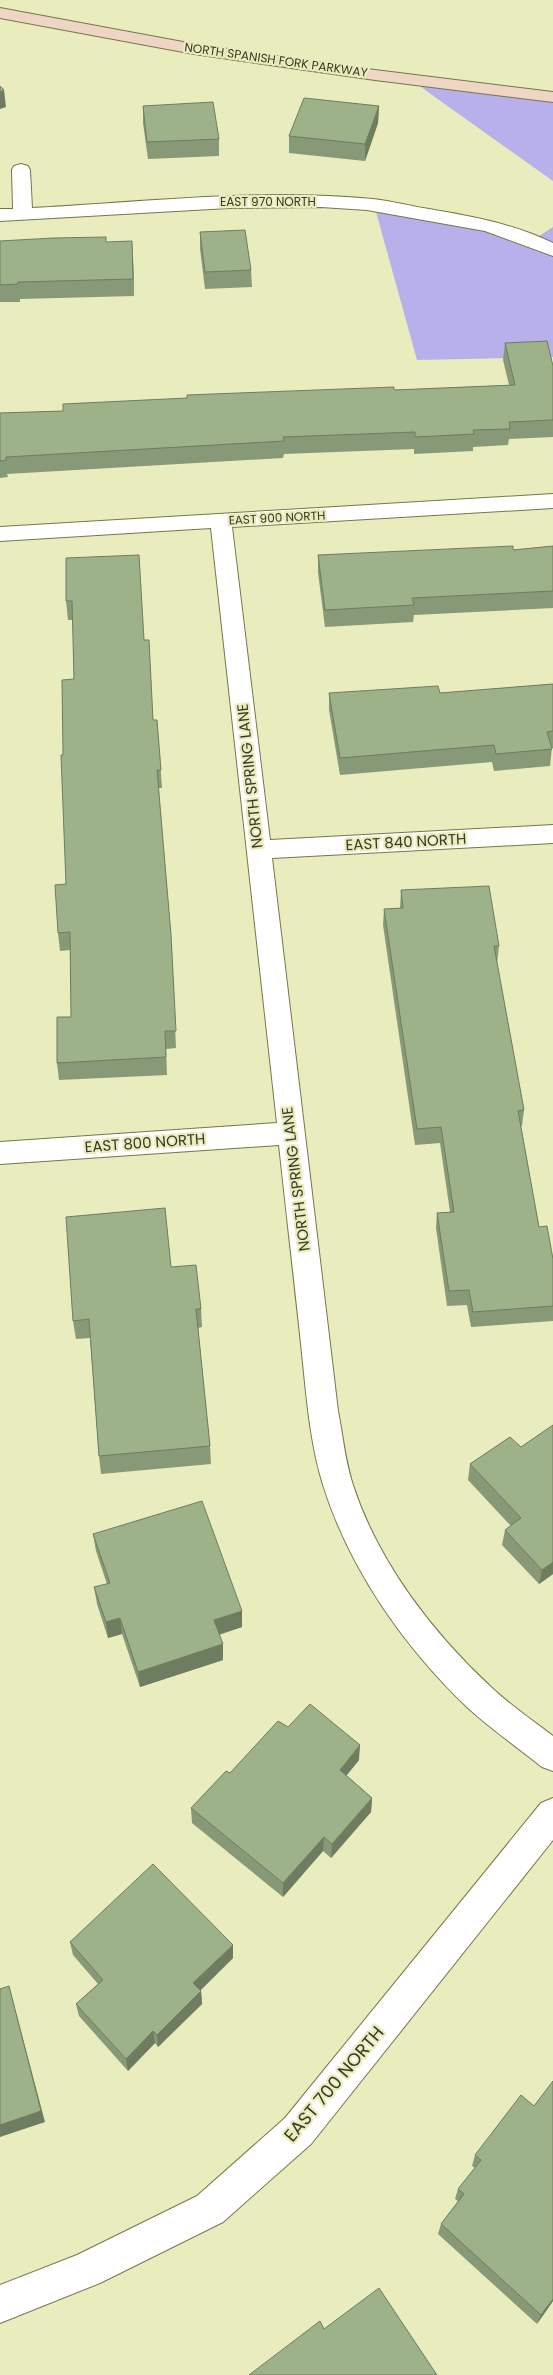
<svg xmlns="http://www.w3.org/2000/svg" width="553" height="2375" font-family="Poppins,sans-serif">
<rect width="100%" height="100%" fill="#e9ecbc"/>
<g fill="#b8b0ea">
<path d="M 411,80 L 553,97 L 553,181 Z"/>
<path d="M 373,201 L 533,240 L 553,227 L 553,357 L 417,360 Z"/>
</g>
<g fill="none" stroke-linecap="round" stroke-linejoin="round">
<defs>
<g id="street">
<path d="M 21,164 L 28,166 L 30,170 L 32,208 C 145,202 260,188 373,199 C 392,201 410,206 429,209 C 471,216 514,224 553,243 L 553,256 L 485,231 L 367,210 L 321,207 L 229,208 L 0,221 L 0,209 L 13,209 L 12,170 L 14,166 Z"/>
<path d="M 553,494 L 553,508 L 232,527 L 270,840 L 553,825 L 553,843 L 272,858 L 338,1411 C 343,1436 345,1461 353,1485 C 378,1562 432,1632 491,1687 C 510,1705 532,1720 553,1736 L 553,1771 L 542,1767 C 517,1747 491,1729 468,1708 C 404,1647 350,1570 323,1485 C 309,1440 306,1390 301,1344 C 294,1277 286,1211 279,1145 L 0,1164 L 0,1142 L 277,1123 L 211,528 L 0,541 L 0,527 Z"/>
<path d="M 553,1798 L 553,1840 L 311,2144 L 223,2222 L 100,2283 L 0,2323 L 0,2285 L 77,2255 L 197,2196 L 285,2118 L 541,1803 Z"/>
</g>
<path id="secondary" d="M 0,8 L 194,44 L 375,70 L 553,92 L 553,102 L 375,80 L 194,54 L 0,18 Z"/>
</defs>
<use href="#street" stroke="#75774b" stroke-width="2"/>
<use href="#secondary" stroke="#75774b" stroke-width="2"/>
<use href="#street" fill="#fff" fill-rule="evenodd"/>
<use href="#secondary" fill="#efd5c4" fill-rule="evenodd"/>
</g>
<g fill="#879976">
<path d="M 143,106 L 219,139 L 219,156 L 148,159 L 143,123 Z"/>
<path d="M 379,106 L 378,123 L 365,161 L 289,153 L 289,136 Z"/>
<path d="M 200,232 L 251,270 L 252,287 L 205,289 L 200,249 Z"/>
<path d="M 0,241 L 106,242 L 133,258 L 134,296 L 20,299 L 20,302 L 0,302 Z"/>
<path d="M 505,343 L 553,366 L 553,437 L 509,439 L 508,445 L 473,447 L 473,451 L 414,454 L 414,449 L 284,454 L 283,458 L 7,474 L 8,477 L 0,478 L 0,413 L 63,411 L 394,390 L 509,385 L 503,360 Z"/>
<path d="M 553,546 L 553,608 L 414,615 L 413,622 L 325,627 L 318,573 L 318,555 L 513,550 Z"/>
<path d="M 66,558 L 144,640 L 153,720 L 157,720 L 162,788 L 158,788 L 171,935 L 176,1048 L 166,1049 L 167,1075 L 59,1080 L 57,1063 L 71,1017 L 70,950 L 60,951 L 58,933 L 66,884 L 63,755 L 74,679 L 73,620 L 68,620 L 66,601 Z"/>
<path d="M 553,684 L 553,748 L 552,748 L 550,766 L 494,771 L 492,762 L 340,775 L 329,710 L 329,693 L 440,693 Z"/>
<path d="M 401,890 L 499,946 L 497,963 L 524,1110 L 522,1126 L 521,1126 L 539,1227 L 553,1259 L 553,1321 L 471,1327 L 467,1305 L 447,1306 L 436,1228 L 437,1213 L 450,1212 L 440,1143 L 415,1145 L 383,925 L 384,909 L 400,908 Z"/>
<path d="M 171,1267 L 201,1309 L 202,1327 L 198,1328 L 210,1446 L 211,1464 L 101,1474 L 99,1456 L 90,1338 L 76,1339 L 73,1321 Z"/>
<path d="M 510,1437 L 553,1574 L 539,1584 L 502,1545 L 505,1530 L 511,1526 L 468,1480 L 470,1464 Z"/>
<path d="M 93,1534 L 242,1627 L 219,1635 L 223,1660 L 140,1687 L 122,1634 L 108,1638 L 97,1604 L 94,1587 L 107,1584 L 96,1551 Z"/>
<path d="M 288,1727 L 359,1760 L 346,1775 L 372,1798 L 371,1812 L 331,1858 L 323,1851 L 283,1897 L 192,1823 L 191,1808 L 230,1773 Z"/>
<path d="M 70,1942 L 233,1945 L 233,1958 L 200,1990 L 201,1991 L 202,2004 L 158,2047 L 155,2043 L 128,2071 L 79,2016 L 76,2004 L 98,1984 L 73,1955 Z"/>
<path d="M 553,2081 L 553,2301 L 537,2324 L 438,2234 L 441,2224 L 458,2201 L 455,2199 L 458,2189 L 475,2168 L 472,2166 L 475,2155 L 534,2106 Z"/>
</g>
<g fill="#6e7d60">
<path d="M 4,90 L 6,107 L 0,109 L 0,92 Z"/>
<path d="M 379,106 L 378,123 L 365,161 L 365,144 Z"/>
<path d="M 132,241 L 133,258 L 134,296 L 133,279 Z"/>
<path d="M 553,1562 L 553,1574 L 539,1584 L 542,1570 Z"/>
<path d="M 242,1611 L 242,1627 L 214,1636 L 214,1620 Z"/>
<path d="M 120,1618 L 122,1634 L 108,1638 L 106,1622 Z"/>
<path d="M 223,1644 L 223,1660 L 140,1687 L 138,1672 Z"/>
<path d="M 360,1745 L 359,1760 L 339,1785 L 340,1770 Z"/>
<path d="M 372,1798 L 371,1812 L 331,1858 L 332,1844 Z"/>
<path d="M 324,1837 L 323,1851 L 283,1897 L 283,1883 Z"/>
<path d="M 233,1945 L 233,1958 L 195,1996 L 193,1983 Z"/>
<path d="M 9,1986 L 45,2122 L 0,2137 L 0,2125 Z"/>
<path d="M 201,1991 L 202,2004 L 158,2047 L 157,2035 Z"/>
<path d="M 153,2031 L 155,2043 L 128,2071 L 126,2059 Z"/>
<path d="M 553,2299 L 553,2301 L 537,2324 L 541,2315 Z"/>
</g>
<g fill="#9db289" stroke="#6e7d60">
<path d="M 0,86 L 4,90 L 0,92 Z"/>
<path d="M 304,98 L 379,106 L 365,144 L 289,136 Z"/>
<path d="M 213,102 L 219,139 L 147,142 L 143,106 Z"/>
<path d="M 245,230 L 251,270 L 205,272 L 200,232 Z"/>
<path d="M 106,237 L 106,242 L 132,241 L 133,279 L 18,282 L 18,284 L 0,285 L 0,241 L 53,238 Z"/>
<path d="M 547,341 L 553,366 L 553,420 L 509,422 L 510,429 L 473,430 L 474,434 L 415,437 L 415,432 L 283,437 L 284,441 L 6,457 L 6,460 L 0,461 L 0,413 L 63,411 L 63,404 L 187,398 L 187,395 L 394,387 L 394,390 L 515,385 L 505,343 Z"/>
<path d="M 513,546 L 513,550 L 553,546 L 553,591 L 412,598 L 414,605 L 325,610 L 318,555 Z"/>
<path d="M 139,555 L 144,640 L 149,640 L 153,720 L 157,720 L 161,770 L 157,770 L 171,935 L 176,1031 L 165,1031 L 166,1057 L 57,1063 L 57,1017 L 71,1017 L 70,932 L 58,933 L 55,885 L 66,884 L 61,755 L 63,755 L 62,680 L 74,679 L 72,601 L 66,601 L 66,558 Z"/>
<path d="M 553,684 L 553,731 L 547,732 L 552,749 L 496,754 L 494,745 L 340,758 L 329,693 L 438,686 L 440,693 Z"/>
<path d="M 489,886 L 499,946 L 494,946 L 524,1110 L 518,1111 L 539,1227 L 547,1226 L 553,1259 L 553,1306 L 473,1312 L 469,1290 L 449,1291 L 437,1213 L 454,1212 L 441,1127 L 417,1129 L 384,909 L 403,908 L 401,890 Z"/>
<path d="M 165,1208 L 171,1267 L 196,1265 L 201,1309 L 196,1309 L 210,1446 L 99,1456 L 89,1319 L 73,1321 L 66,1217 Z"/>
<path d="M 553,1425 L 553,1562 L 542,1570 L 505,1530 L 521,1518 L 470,1464 L 510,1437 L 521,1447 Z"/>
<path d="M 202,1501 L 242,1611 L 214,1620 L 223,1644 L 138,1672 L 120,1618 L 106,1622 L 94,1587 L 110,1583 L 93,1534 Z"/>
<path d="M 310,1704 L 360,1745 L 340,1770 L 372,1798 L 332,1844 L 324,1837 L 283,1883 L 191,1808 L 226,1771 L 230,1773 L 278,1721 L 288,1727 Z"/>
<path d="M 153,1864 L 233,1945 L 193,1983 L 201,1991 L 157,2035 L 153,2031 L 126,2059 L 76,2004 L 103,1980 L 70,1942 Z"/>
<path d="M 9,1986 L 41,2111 L 0,2125 L 0,1989 Z"/>
<path d="M 553,2081 L 553,2299 L 541,2315 L 441,2224 L 464,2194 L 458,2189 L 481,2160 L 475,2155 L 521,2095 L 534,2106 Z"/>
<path d="M 379,2288 L 437,2375 L 249,2375 L 320,2321 L 324,2329 Z"/>
</g>
<g text-anchor="middle" stroke-width="4.5" stroke-linejoin="round" paint-order="stroke">
<g font-size="12" fill="#383926" stroke="#e9ecbc">
<text transform="translate(276 60) rotate(8)" y="4">NORTH SPANISH FORK PARKWAY</text>
<text x="268" y="206">EAST 970 NORTH</text>
<text transform="translate(277 518) rotate(-3)" y="4">EAST 900 NORTH</text>
</g>
<g font-size="15" fill="#383926" stroke="#e9ecbc">
<text transform="translate(250 776) rotate(-96)" y="5">NORTH SPRING LANE</text>
<text transform="translate(406 842) rotate(-3)" y="5">EAST 840 NORTH</text>
<text transform="translate(145 1143) rotate(-4)" y="5">EAST 800 NORTH</text>
<text transform="translate(296 1179) rotate(-97)" y="5">NORTH SPRING LANE</text>
</g>
<g font-size="18" fill="#383926" stroke="#e9ecbc">
<text transform="translate(334 2084) rotate(-50)" y="6">EAST 700 NORTH</text>
</g>
</g>
</svg>
